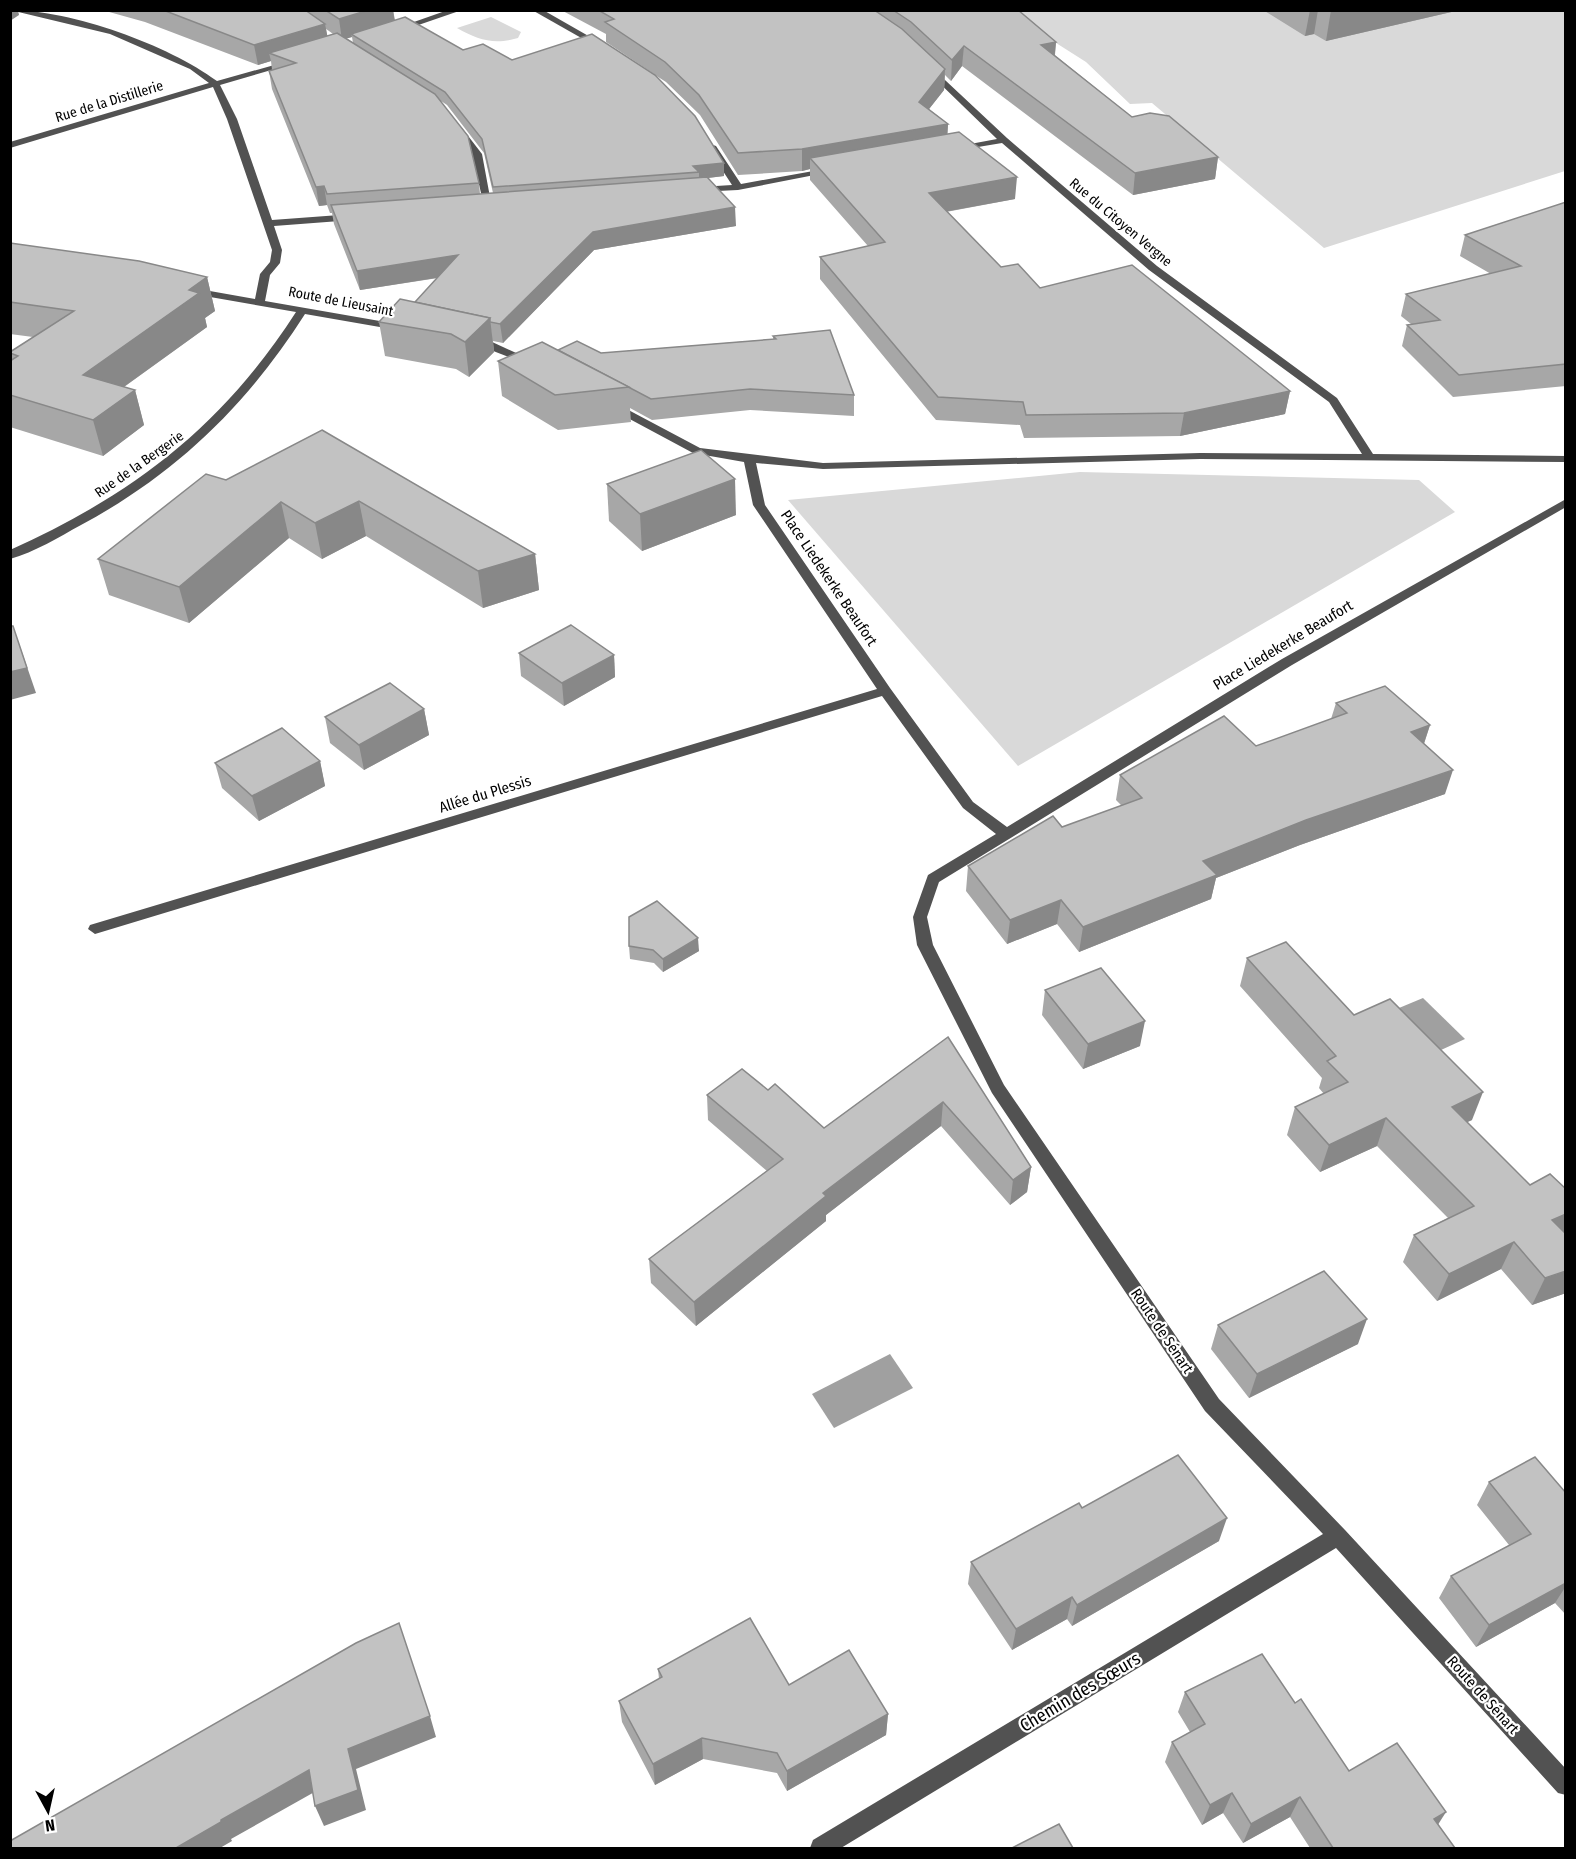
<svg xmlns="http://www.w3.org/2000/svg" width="1576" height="1859" font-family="'Fira Sans Condensed',sans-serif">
<rect width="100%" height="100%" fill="#fff"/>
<g fill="#d9d9d9">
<path d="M 1006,11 L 1565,11 L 1565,171 L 1324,248 L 1152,103 L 1130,104 L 1086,62 Z"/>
<path d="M 491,17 L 521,32 L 518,38 C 494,45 478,40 457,28 Z"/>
<path d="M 1080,472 L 1419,480 L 1455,512 L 1018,766 L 788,500 Z"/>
</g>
<g fill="#a0a0a0">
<path d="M 1423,998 L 1465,1039 L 1441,1050 L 1399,1008 Z"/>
<path d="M 890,1354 L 913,1388 L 834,1428 L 812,1394 Z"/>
</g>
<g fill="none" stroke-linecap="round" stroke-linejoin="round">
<g fill="#525252" fill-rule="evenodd">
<path d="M 10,10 C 72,10 168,45 217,81 L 292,60 L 292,64 L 220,85 L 237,119 L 272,220 L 353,214 L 358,217 L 353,220 L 274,226 L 282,250 L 280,263 L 270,275 L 265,301 L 397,324 L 402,327 L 397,330 L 305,314 C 247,405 176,474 81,525 C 59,537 35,552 10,559 L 10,550 C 134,494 222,427 296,312 L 193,294 L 188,291 L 193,288 L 255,299 L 260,274 L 270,262 L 272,250 L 227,119 L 213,87 L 10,148 L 10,142 L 209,83 L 190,69 L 110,34 Z"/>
<path d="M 448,10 L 462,10 L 401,31 L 394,29 Z"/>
<path d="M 532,10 L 543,10 L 606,46 L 599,48 Z"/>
<path d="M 930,66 L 1007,138 L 1157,266 L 1337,398 L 1373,454 L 1566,456 L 1566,462 L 1200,459 L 823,469 L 756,463 L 765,505 L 890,688 L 973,802 L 1007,827 L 1282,659 L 1566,499 L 1566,507 L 1292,665 L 939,882 L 927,917 L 933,945 L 1004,1085 L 1219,1399 L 1345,1530 L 1566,1769 L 1566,1795 L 1558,1793 L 1336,1548 L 841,1848 L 810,1848 L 813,1840 L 1323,1534 L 1205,1411 L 992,1093 L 917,945 L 913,917 L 928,875 L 996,834 L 963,808 L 882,696 L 95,934 L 88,929 L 90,925 L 877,689 L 753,505 L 744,462 L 693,453 L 611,409 L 611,405 L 619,405 L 700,448 L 823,463 L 1200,453 L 1362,454 L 1329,402 L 1149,270 L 1002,143 L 954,151 L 954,147 L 997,139 L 927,71 L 926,69 Z"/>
<path d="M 456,128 L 462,128 L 482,154 L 492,208 L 484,206 L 472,154 L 454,130 Z"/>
<path d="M 713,145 L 716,146 L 741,184 L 830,168 L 835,171 L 738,190 L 697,192 L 697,188 L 700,187 L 732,185 L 708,148 Z"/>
<path d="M 474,337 L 490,341 L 538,363 L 529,365 L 470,342 L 469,340 Z"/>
</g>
</g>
<g fill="#a7a7a7" fill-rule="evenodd">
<path d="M 102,10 L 393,10 L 395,20 L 463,50 L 512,60 L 654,74 L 606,42 L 606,34 L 561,10 L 1018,10 L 1056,42 L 1055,55 L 1132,117 L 1218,157 L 1215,179 L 1133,195 L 962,66 L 951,81 L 945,75 L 944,90 L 929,109 L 948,124 L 947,134 L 1015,199 L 946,212 L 1001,267 L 1040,288 L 1290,391 L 1285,414 L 1180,436 L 1024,438 L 1020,425 L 936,420 L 820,279 L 820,257 L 868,246 L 810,180 L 810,169 L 802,171 L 738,175 L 700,115 L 666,82 L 655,75 L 724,176 L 708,178 L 736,226 L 594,250 L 503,343 L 493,341 L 494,352 L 469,377 L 456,369 L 385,356 L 379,322 L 415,302 L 438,278 L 360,290 L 334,224 L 332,213 L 330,213 L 327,205 L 319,206 L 272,89 L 269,71 L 272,70 L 271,61 L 258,65 L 145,22 ZM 326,29 L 329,31 L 333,34 L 327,36 ZM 352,37 L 353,43 L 346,38 ZM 441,101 L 447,105 L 484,153 L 493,193 L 480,194 L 479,183 Z"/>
<path d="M 1263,10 L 1460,10 L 1326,41 L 1314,34 L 1305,36 Z"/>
<path d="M 1566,202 L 1566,386 L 1453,397 L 1402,346 L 1407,325 L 1411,324 L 1401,316 L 1406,294 L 1491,274 L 1460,256 L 1465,235 Z"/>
<path d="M 10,243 L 207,277 L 215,311 L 205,318 L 207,327 L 124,387 L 135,390 L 144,425 L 103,456 L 10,427 L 10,361 L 12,360 L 10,352 L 33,337 L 10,334 Z"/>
<path d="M 773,336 L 854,395 L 854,416 L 750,410 L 652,420 L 630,408 L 631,422 L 558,430 L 502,396 L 498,361 L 558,350 L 601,353 L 773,339 Z"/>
<path d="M 322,430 L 535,554 L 539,590 L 483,608 L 366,536 L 322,559 L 289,538 L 189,623 L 109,595 L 98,559 L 226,480 Z"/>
<path d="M 607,484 L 736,515 L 642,551 L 609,521 Z"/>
<path d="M 519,653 L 614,655 L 615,677 L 564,706 L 521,676 Z"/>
<path d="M 1336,703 L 1430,725 L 1424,744 L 1445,794 L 1300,845 L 1216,878 L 1211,899 L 1079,952 L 1057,924 L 1007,944 L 966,891 L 968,866 L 1062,827 L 1122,806 L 1116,800 L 1120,775 L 1256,746 L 1331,719 Z"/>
<path d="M 424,709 L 429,735 L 364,770 L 330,743 L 325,717 Z"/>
<path d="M 320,761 L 325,786 L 259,821 L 222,788 L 215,763 Z"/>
<path d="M 629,946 L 699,951 L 663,972 L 654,963 L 630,959 Z"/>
<path d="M 1247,958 L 1354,1015 L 1472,1120 L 1467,1122 L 1566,1293 L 1532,1305 L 1501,1269 L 1437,1301 L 1403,1262 L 1414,1235 L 1448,1218 L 1377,1146 L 1320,1172 L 1287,1135 L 1295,1107 L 1324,1094 L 1319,1088 L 1322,1078 L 1240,986 Z"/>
<path d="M 1045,990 L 1140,1046 L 1083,1069 L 1042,1015 Z"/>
<path d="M 948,1037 L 1031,1167 L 1027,1192 L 1010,1205 L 941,1126 L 826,1215 L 826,1221 L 696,1326 L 651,1283 L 649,1259 L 767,1171 L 708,1120 L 707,1095 L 768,1090 L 824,1128 Z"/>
<path d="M 1218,1325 L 1358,1344 L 1249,1398 L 1211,1349 Z"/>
<path d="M 1489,1482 L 1566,1493 L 1566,1615 L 1555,1603 L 1476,1647 L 1439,1598 L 1451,1576 L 1509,1545 L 1477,1505 Z"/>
<path d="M 1082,1508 L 1219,1541 L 1072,1626 L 1067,1619 L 1012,1650 L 968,1584 L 971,1562 Z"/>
<path d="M 658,1669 L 789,1685 L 888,1714 L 886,1735 L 787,1791 L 777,1773 L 703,1759 L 655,1785 L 622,1722 L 619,1701 L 659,1679 Z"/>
<path d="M 1185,1692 L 1295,1703 L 1349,1771 L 1438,1825 L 1455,1848 L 1310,1848 L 1290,1817 L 1243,1843 L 1223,1813 L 1202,1825 L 1165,1762 L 1172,1742 L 1190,1732 L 1178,1712 Z"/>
</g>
<g fill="#888">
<path d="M 10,10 L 18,10 L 19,15 L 10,21 Z"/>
<path d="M 369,10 L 393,10 L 395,24 L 351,34 L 352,37 L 342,40 L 339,19 Z"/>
<path d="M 1310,10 L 1318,10 L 1314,34 L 1305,36 Z"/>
<path d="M 1331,10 L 1460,10 L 1326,41 Z"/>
<path d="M 325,24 L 329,44 L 269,53 L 271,61 L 258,65 L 254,45 Z"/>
<path d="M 1056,42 L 1054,62 L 1041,45 Z"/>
<path d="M 964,46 L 962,66 L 951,81 L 952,60 Z"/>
<path d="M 945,69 L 944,90 L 918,123 L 919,102 Z"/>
<path d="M 948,124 L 947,145 L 810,158 L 810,169 L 802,171 L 802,149 Z"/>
<path d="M 1218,157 L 1215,179 L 1133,195 L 1135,173 Z"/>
<path d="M 724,163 L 724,176 L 699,179 L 699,172 L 693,166 Z"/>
<path d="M 1017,177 L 1015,199 L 927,215 L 929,193 Z"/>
<path d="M 324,186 L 327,205 L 319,206 L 316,187 Z"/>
<path d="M 735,207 L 736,226 L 594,250 L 503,343 L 500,324 L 593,232 Z"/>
<path d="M 458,255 L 461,274 L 360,290 L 357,271 Z"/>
<path d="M 207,277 L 215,311 L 205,318 L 207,327 L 93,409 L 83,375 L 189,290 Z"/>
<path d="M 490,318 L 494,352 L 469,377 L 465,342 Z"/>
<path d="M 135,390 L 144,425 L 103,456 L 93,420 Z"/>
<path d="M 1290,391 L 1285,414 L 1180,436 L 1184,413 Z"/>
<path d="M 735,479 L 736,515 L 642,551 L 640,514 Z"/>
<path d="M 359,501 L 366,536 L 322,559 L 315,523 Z"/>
<path d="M 281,502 L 289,538 L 189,623 L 179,587 Z"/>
<path d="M 535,554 L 539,590 L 483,608 L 478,571 Z"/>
<path d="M 13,626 L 36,693 L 10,700 L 10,672 Z"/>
<path d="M 614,655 L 615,677 L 564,706 L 562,683 Z"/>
<path d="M 424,709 L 429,735 L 364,770 L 359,745 Z"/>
<path d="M 1430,725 L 1422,749 L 1411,732 Z"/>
<path d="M 320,761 L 325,786 L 259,821 L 252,796 Z"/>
<path d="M 1453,770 L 1445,794 L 1300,845 L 1216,878 L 1211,899 L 1079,952 L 1083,927 L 1203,861 L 1306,820 Z"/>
<path d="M 1061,900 L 1057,924 L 1007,944 L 1010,920 Z"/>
<path d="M 698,938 L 699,951 L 663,972 L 663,959 Z"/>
<path d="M 1145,1021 L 1140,1046 L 1083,1069 L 1088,1044 Z"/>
<path d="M 1483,1092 L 1472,1120 L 1441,1134 L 1452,1107 Z"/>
<path d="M 943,1102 L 941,1126 L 826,1215 L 826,1221 L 696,1326 L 694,1302 L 823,1193 Z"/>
<path d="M 1386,1118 L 1377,1146 L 1320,1172 L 1329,1145 Z"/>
<path d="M 1031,1167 L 1027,1192 L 1010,1205 L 1013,1180 Z"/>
<path d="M 1566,1214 L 1566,1234 L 1552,1220 Z"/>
<path d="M 1514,1242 L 1501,1269 L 1437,1301 L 1449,1274 Z"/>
<path d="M 1566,1271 L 1566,1293 L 1532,1305 L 1545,1278 Z"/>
<path d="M 1367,1319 L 1358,1344 L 1249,1398 L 1257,1374 Z"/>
<path d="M 1227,1518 L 1219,1541 L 1072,1626 L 1077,1605 Z"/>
<path d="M 1566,1583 L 1566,1586 L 1555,1603 L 1476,1647 L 1489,1625 Z"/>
<path d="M 1072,1597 L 1067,1619 L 1012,1650 L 1016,1629 Z"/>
<path d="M 888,1714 L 886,1735 L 787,1791 L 787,1771 Z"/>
<path d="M 430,1716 L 436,1737 L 356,1769 L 366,1810 L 324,1826 L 315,1806 L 348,1749 Z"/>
<path d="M 702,1738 L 703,1759 L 655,1785 L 653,1764 Z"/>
<path d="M 309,1770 L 318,1790 L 231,1839 L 232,1841 L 220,1848 L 176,1848 L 221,1820 Z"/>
<path d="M 1232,1793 L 1223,1813 L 1202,1825 L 1210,1805 Z"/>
<path d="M 1300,1797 L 1290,1817 L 1243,1843 L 1251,1824 Z"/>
<path d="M 1446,1812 L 1434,1831 L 1434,1819 Z"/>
</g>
<g fill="#c2c2c2" stroke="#888" stroke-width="1.5">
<path d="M 163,10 L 305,10 L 325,24 L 254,45 Z"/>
<path d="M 325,10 L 369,10 L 339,19 Z"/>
<path d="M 598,10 L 874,10 L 902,29 L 945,69 L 919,102 L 948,124 L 802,149 L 738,153 L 699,95 L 665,62 L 605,22 L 614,19 Z"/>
<path d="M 893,10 L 1018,10 L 1056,42 L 1041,45 L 1132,117 L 1150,113 L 1169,116 L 1218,157 L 1135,173 L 964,46 L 952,60 L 911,22 Z"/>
<path d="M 405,17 L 463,50 L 483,44 L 512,60 L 592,34 L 655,75 L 695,116 L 724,163 L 693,166 L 699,172 L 493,187 L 482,139 L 445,92 L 351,34 Z"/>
<path d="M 337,33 L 435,94 L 468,136 L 479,183 L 327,194 L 324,186 L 316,187 L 269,71 L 296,63 L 269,53 Z"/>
<path d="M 959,132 L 1017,177 L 929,193 L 1001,267 L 1018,264 L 1040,288 L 1132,265 L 1290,391 L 1184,413 L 1026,415 L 1023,402 L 938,397 L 820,257 L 885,242 L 810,158 Z"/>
<path d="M 707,177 L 735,207 L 593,232 L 500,324 L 490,322 L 490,318 L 415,302 L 458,255 L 357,271 L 331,205 Z"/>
<path d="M 1566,202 L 1566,364 L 1459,375 L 1407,325 L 1440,320 L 1406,294 L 1521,266 L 1465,235 Z"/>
<path d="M 10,243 L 139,261 L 207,277 L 189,290 L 199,293 L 83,375 L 135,390 L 93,420 L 10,395 L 10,361 L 18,356 L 10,353 L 10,352 L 74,311 L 10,302 Z"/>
<path d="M 400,299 L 490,318 L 465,342 L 451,334 L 379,322 Z"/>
<path d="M 830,330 L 854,395 L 750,389 L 651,399 L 558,350 L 577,341 L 601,353 L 776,339 L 773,336 Z"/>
<path d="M 542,342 L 629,387 L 555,395 L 498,361 Z"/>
<path d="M 322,430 L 535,554 L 478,571 L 359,501 L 315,523 L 281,502 L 179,587 L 98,559 L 206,474 L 226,480 Z"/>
<path d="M 701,450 L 735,479 L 640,514 L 607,484 Z"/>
<path d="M 571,625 L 614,655 L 562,683 L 519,653 Z"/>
<path d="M 10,626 L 13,626 L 27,668 L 10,672 Z"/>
<path d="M 390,683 L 424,709 L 359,745 L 325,717 Z"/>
<path d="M 1385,686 L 1430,725 L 1411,732 L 1453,770 L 1306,820 L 1203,861 L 1217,875 L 1083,927 L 1061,900 L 1010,920 L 968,866 L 1053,816 L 1062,827 L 1142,798 L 1120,775 L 1224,716 L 1256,746 L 1347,713 L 1336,703 Z"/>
<path d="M 282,728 L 320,761 L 252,796 L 215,763 Z"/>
<path d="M 657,901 L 698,938 L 663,959 L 653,950 L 629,946 L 629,917 Z"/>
<path d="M 1286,942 L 1354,1015 L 1390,999 L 1483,1092 L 1452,1107 L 1530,1185 L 1550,1174 L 1566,1189 L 1566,1214 L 1552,1220 L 1566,1234 L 1566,1271 L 1545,1278 L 1514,1242 L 1449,1274 L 1414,1235 L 1474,1206 L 1386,1118 L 1329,1145 L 1295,1107 L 1348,1082 L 1327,1061 L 1336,1056 L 1247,958 Z"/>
<path d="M 1101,968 L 1145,1021 L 1088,1044 L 1045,990 Z"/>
<path d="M 948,1037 L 1031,1167 L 1013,1180 L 943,1102 L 823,1193 L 826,1196 L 694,1302 L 649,1259 L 783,1159 L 707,1095 L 742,1069 L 768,1090 L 775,1084 L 824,1128 Z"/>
<path d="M 1324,1271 L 1367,1319 L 1257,1374 L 1218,1325 Z"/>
<path d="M 1178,1455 L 1227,1518 L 1077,1605 L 1072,1597 L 1016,1629 L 971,1562 L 1079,1503 L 1082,1508 Z"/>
<path d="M 1535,1457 L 1566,1493 L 1566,1583 L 1489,1625 L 1451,1576 L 1531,1534 L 1489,1482 Z"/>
<path d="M 750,1618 L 789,1685 L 849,1650 L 888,1714 L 787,1771 L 777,1753 L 702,1738 L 653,1764 L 619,1701 L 662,1677 L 658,1669 Z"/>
<path d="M 399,1623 L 430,1716 L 348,1749 L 358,1790 L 315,1806 L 309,1770 L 221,1820 L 221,1822 L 176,1848 L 10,1848 L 10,1841 L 356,1643 Z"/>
<path d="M 1262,1654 L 1295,1703 L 1301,1699 L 1349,1771 L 1397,1743 L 1446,1812 L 1434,1819 L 1455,1848 L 1333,1848 L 1300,1797 L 1251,1824 L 1232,1793 L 1210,1805 L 1172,1742 L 1205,1724 L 1185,1692 Z"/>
<path d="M 1059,1824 L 1073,1848 L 1012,1848 Z"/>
</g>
<g text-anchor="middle" stroke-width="4.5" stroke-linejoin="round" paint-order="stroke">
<g font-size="14" fill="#000" stroke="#fff">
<text transform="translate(109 101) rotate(-17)" y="5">Rue de la Distillerie</text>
<text transform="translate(1121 222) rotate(40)" y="5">Rue du Citoyen Vergne</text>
<text transform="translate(341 301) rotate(11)" y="5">Route de Lieusaint</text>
<text transform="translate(139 464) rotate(-35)" y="5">Rue de la Bergerie</text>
</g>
<g font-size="15" fill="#000" stroke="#fff">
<text transform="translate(829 578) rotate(56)" y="5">Place Liedekerke Beaufort</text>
<text transform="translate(1283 645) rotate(-31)" y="5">Place Liedekerke Beaufort</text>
<text transform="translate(485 794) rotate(-17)" y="5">Allée du Plessis</text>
<text transform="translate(1162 1331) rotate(56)" y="5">Route de Sénart</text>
<text transform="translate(1483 1695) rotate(48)" y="5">Route de Sénart</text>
</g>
<g font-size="18" fill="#000" stroke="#fff">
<text transform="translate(1080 1692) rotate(-31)" y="6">Chemin des Sœurs</text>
</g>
</g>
<rect width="1576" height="1859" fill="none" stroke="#000000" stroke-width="24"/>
<g transform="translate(48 1811) rotate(172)" stroke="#ffffff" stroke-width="4.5" paint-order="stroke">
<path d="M0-4.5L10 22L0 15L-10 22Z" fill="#000000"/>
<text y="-9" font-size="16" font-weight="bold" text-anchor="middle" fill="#000000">N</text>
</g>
</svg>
